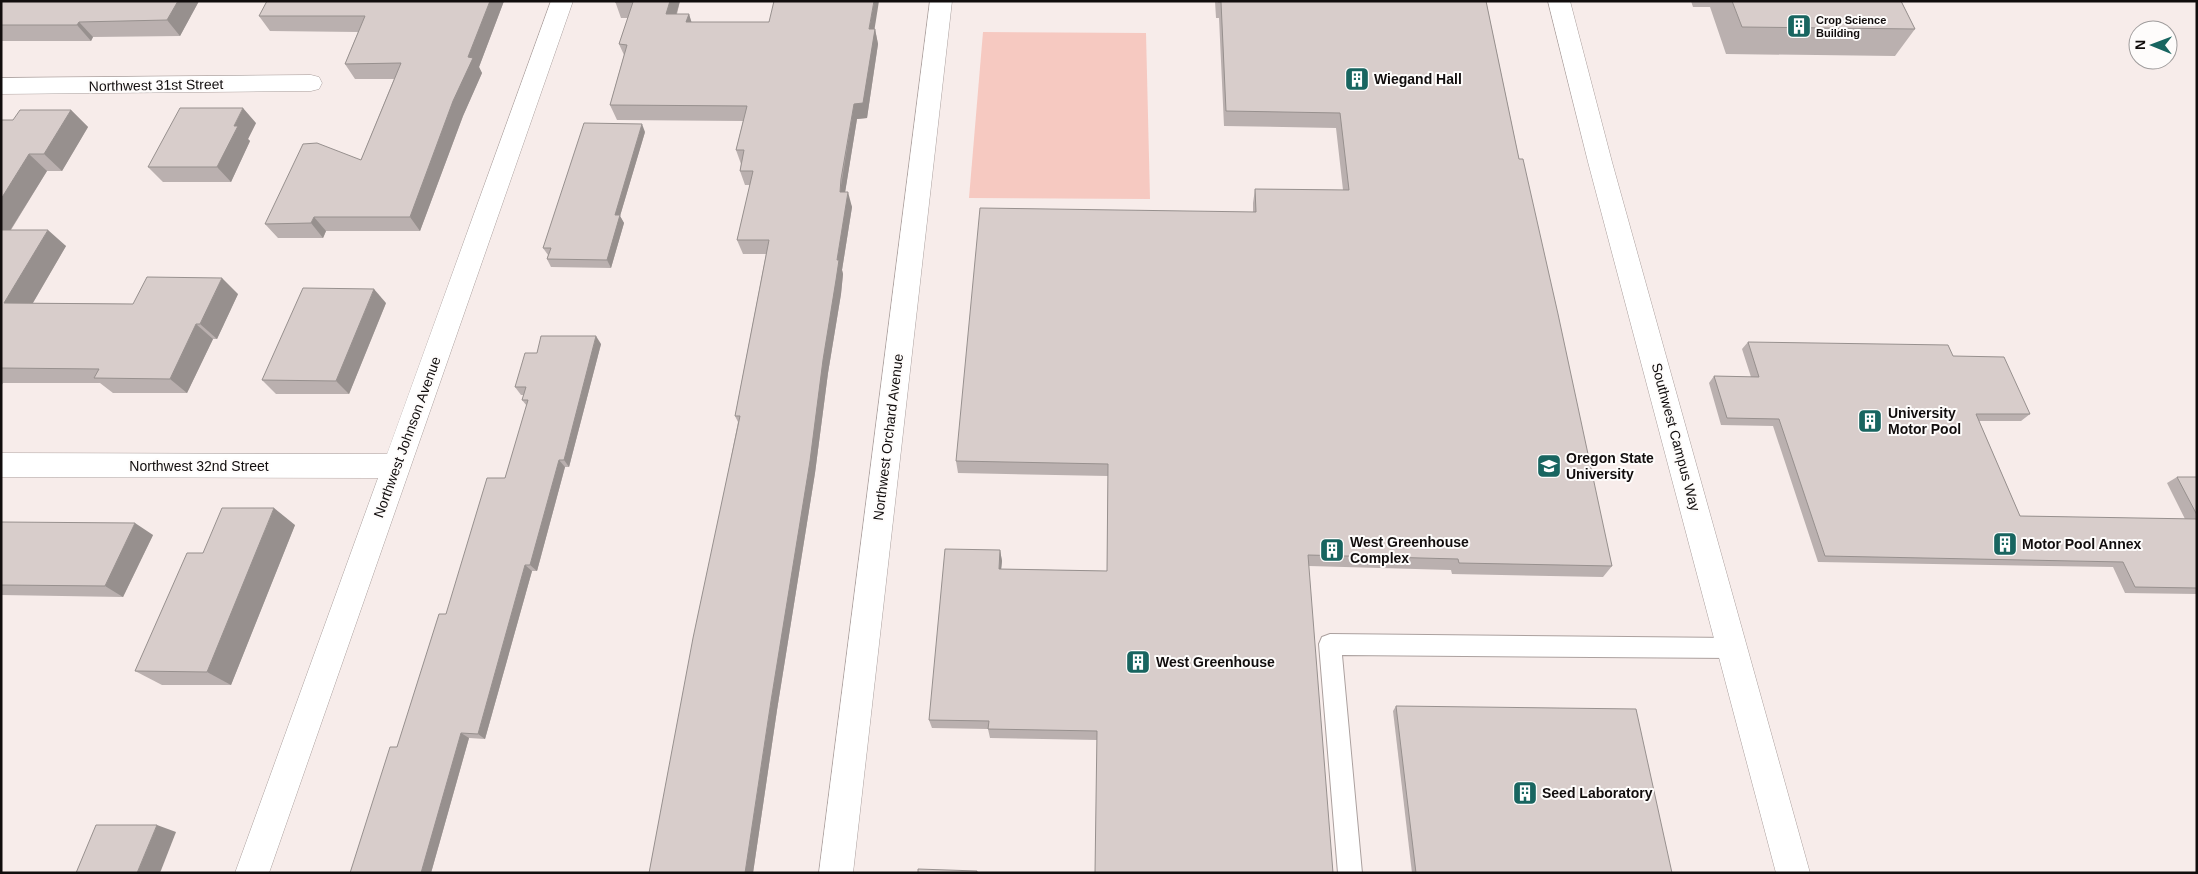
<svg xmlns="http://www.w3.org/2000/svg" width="2198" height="874" font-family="Helvetica,sans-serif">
<rect width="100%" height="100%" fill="#f7ecea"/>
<path fill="#f6c9c1" d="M 983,32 L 1146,33 L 1150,199 L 969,198 Z"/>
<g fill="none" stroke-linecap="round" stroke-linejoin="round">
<defs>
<path id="service" d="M 1330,634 L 1732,638 L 1740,641 L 1743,648 L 1740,655 L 1732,658 L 1342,655 L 1362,873 L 1338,873 L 1319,644 L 1322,637 Z"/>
<g id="minor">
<path d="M 551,1 L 573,1 L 269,873 L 235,873 L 378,478 L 1,477 L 1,453 L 387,454 Z"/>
<path d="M 930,1 L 952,1 L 853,873 L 819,873 Z"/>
<path d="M 1548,1 L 1570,1 L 1612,162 L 1810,873 L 1776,873 L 1588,162 Z"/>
<path d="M 311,75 L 319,77 L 322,83 L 319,89 L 311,91 L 1,94 L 1,78 Z"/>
</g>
</defs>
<use href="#service" stroke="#aba09e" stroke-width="2"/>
<use href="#minor" stroke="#aba09e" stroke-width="1"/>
<use href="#service" fill="#fff" fill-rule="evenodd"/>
<use href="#minor" fill="#fff" fill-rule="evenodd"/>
</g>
<g fill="#bab0af">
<path d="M 1,1 L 199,1 L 180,36 L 93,37 L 91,41 L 1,41 Z"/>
<path d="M 504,1 L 479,67 L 482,73 L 463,116 L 420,231 L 326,231 L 323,238 L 278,238 L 265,224 L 361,160 L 394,79 L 355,79 L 345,64 L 358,32 L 270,31 L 259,16 Z"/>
<path d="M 615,1 L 680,1 L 677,14 L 689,14 L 691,22 L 769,22 L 875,29 L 878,44 L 867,118 L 857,119 L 845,192 L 852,207 L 842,270 L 843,274 L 841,294 L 828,373 L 815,473 L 777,710 L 753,873 L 649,873 L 738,422 L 735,416 L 766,254 L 743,254 L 737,240 L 750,185 L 745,185 L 740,171 L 741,164 L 736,150 L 743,121 L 617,120 L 610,105 L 624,55 L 619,44 L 628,18 L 621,18 Z"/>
<path d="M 1215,1 L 1486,1 L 1519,159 L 1612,566 L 1603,577 L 1452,574 L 1451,570 L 1309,566 L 1097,740 L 990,738 L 988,729 L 932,728 L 929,720 L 1000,550 L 1002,561 L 1001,569 L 1107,571 L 1108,476 L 958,473 L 956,461 L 1253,212 L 1253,203 L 1255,189 L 1343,190 L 1336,128 L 1224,126 L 1219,18 L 1216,18 Z"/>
<path d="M 1691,1 L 1901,1 L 1915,29 L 1895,56 L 1726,54 L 1710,7 L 1693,7 Z"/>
<path d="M 71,110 L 88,127 L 62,171 L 47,171 L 11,230 L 66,246 L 33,303 L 133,304 L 238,294 L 217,339 L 213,339 L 187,393 L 113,393 L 100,383 L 3,383 L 1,386 L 1,120 L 13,120 Z"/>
<path d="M 256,123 L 248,139 L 250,141 L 231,182 L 163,182 L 148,167 Z"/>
<path d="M 645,132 L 620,216 L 624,223 L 611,268 L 551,267 L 547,259 L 548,255 L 543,248 Z"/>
<path d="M 386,303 L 349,394 L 276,394 L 262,380 Z"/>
<path d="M 1748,342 L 1953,356 L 2030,414 L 2021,421 L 1979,421 L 2020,516 L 2185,519 L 2167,483 L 2177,477 L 2197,477 L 2197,594 L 2125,593 L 2113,567 L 1818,562 L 1773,426 L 1721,425 L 1709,383 L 1714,376 L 1751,377 L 1742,349 Z"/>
<path d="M 601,344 L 569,467 L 565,467 L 537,571 L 532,571 L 485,739 L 469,738 L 431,873 L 350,873 L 397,747 L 446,614 L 505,478 L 527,406 L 522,400 L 524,395 L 521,395 L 515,387 L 537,353 Z"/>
<path d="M 1,522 L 153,535 L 123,597 L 1,595 Z"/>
<path d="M 295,525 L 231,685 L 162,685 L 135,671 L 203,553 Z"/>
<path d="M 1396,706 L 1672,873 L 1412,873 L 1393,711 Z"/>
</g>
<g fill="#97908e">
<path d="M 178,1 L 199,1 L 180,36 L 167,20 Z"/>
<path d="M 490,1 L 504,1 L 479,67 L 482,73 L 463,116 L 420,231 L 410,217 L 453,101 L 468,57 Z"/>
<path d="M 670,1 L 680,1 L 672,29 L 666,14 Z"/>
<path d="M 874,1 L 879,1 L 872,45 L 869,29 Z"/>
<path d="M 689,14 L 694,30 L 686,22 Z"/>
<path d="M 79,22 L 93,37 L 91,41 L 77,25 Z"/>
<path d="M 875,29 L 878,44 L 867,118 L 857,119 L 845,193 L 840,192 L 854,104 Z"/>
<path d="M 243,108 L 256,123 L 248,139 L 250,141 L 231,182 L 217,167 L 234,126 Z"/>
<path d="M 71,110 L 88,127 L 62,171 L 44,154 Z"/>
<path d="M 642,124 L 645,132 L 620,216 L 624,223 L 611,268 L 607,260 L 615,215 Z"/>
<path d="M 29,154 L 47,171 L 1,245 L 1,199 Z"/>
<path d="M 848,192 L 852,207 L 842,270 L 843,274 L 841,294 L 828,373 L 815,473 L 777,710 L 753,873 L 745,873 L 823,360 L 837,260 Z"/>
<path d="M 314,217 L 326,231 L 323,238 L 311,223 Z"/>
<path d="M 48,230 L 66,246 L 24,318 L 4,303 Z"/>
<path d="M 222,278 L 238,294 L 217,339 L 200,324 Z"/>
<path d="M 374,289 L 386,303 L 349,394 L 336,381 Z"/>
<path d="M 196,324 L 213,339 L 187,393 L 170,379 Z"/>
<path d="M 596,336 L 601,344 L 569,467 L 564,460 Z"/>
<path d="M 559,460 L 565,467 L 537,571 L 530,565 Z"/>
<path d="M 274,508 L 295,525 L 231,685 L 207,672 Z"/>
<path d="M 135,523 L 153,535 L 123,597 L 105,586 Z"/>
<path d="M 1000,550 L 1002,561 L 1000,580 L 999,569 Z"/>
<path d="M 525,565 L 532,571 L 485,739 L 478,734 Z"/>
<path d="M 461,733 L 469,738 L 431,873 L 421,873 Z"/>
<path d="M 157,825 L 176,832 L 160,873 L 137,873 Z"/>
</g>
<g fill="#d8cdcb" stroke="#97908e">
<path d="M 1,1 L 178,1 L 167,20 L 79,22 L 77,25 L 1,25 Z"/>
<path d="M 267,1 L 490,1 L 468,57 L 473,58 L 453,101 L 410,217 L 314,217 L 311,223 L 265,224 L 303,144 L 317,143 L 361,160 L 401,63 L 345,64 L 365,16 L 259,16 Z"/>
<path d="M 615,1 L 670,1 L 666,14 L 689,14 L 686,22 L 769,22 L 774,1 L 874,1 L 869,29 L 875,29 L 863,103 L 854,104 L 841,179 L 840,192 L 848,192 L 837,260 L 839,260 L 836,280 L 823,360 L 810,461 L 771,701 L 745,873 L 649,873 L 693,638 L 740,416 L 735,416 L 769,240 L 737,240 L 753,171 L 740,171 L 744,150 L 736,150 L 747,106 L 610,105 L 627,45 L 619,44 L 633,2 L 615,2 Z"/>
<path d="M 1218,1 L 1486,1 L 1519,159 L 1523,159 L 1558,314 L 1612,566 L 1459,563 L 1458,559 L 1308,555 L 1333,873 L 1095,873 L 1097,731 L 988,729 L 989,721 L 929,720 L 945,549 L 1000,550 L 999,569 L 1107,571 L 1108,464 L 956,461 L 980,208 L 1256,212 L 1255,189 L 1349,190 L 1340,113 L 1226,111 L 1221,2 L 1218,2 Z"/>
<path d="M 1732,1 L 1901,1 L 1915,29 L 1742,27 Z"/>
<path d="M 180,108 L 243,108 L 234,126 L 238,126 L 217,167 L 148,167 Z"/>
<path d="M 20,110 L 71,110 L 44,154 L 29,154 L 1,199 L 1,120 L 13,120 Z"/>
<path d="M 584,123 L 642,124 L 615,215 L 620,215 L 607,260 L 547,259 L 551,248 L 543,248 Z"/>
<path d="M 1,230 L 48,230 L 4,303 L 133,304 L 147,277 L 222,278 L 200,324 L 196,324 L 170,379 L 94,378 L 99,369 L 1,368 Z"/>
<path d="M 303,288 L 374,289 L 336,381 L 262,380 Z"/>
<path d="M 541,336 L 596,336 L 564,460 L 559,460 L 530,565 L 525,565 L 478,734 L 461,733 L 421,873 L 350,873 L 390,747 L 397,747 L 439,614 L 446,614 L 487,478 L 505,478 L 528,400 L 522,400 L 526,387 L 515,387 L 525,353 L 537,353 Z"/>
<path d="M 1748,342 L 1948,345 L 1953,356 L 2004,357 L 2030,414 L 1976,414 L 2020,516 L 2197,519 L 2197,588 L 2135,587 L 2123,562 L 1825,556 L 1779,419 L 1727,418 L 1714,376 L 1759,377 Z"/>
<path d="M 2177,477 L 2197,477 L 2197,515 Z"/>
<path d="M 222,508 L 274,508 L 207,672 L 135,671 L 187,553 L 203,553 Z"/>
<path d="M 1,522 L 135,523 L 105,586 L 1,585 Z"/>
<path d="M 1396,706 L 1636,709 L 1672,873 L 1416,873 Z"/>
<path d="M 96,825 L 157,825 L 137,873 L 76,873 Z"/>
<path d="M 918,869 L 977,871 L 977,873 L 918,873 Z"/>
</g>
<defs>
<symbol id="building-square" viewBox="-11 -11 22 22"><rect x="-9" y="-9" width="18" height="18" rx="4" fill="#186560" stroke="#fefcfb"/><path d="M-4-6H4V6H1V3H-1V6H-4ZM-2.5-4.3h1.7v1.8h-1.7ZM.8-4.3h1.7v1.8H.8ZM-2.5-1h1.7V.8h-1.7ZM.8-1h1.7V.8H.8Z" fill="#fff"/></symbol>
<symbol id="university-square" viewBox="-11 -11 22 22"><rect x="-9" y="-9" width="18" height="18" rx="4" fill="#186560" stroke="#fefcfb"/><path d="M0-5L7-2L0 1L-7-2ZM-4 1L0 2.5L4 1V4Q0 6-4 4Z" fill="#fff"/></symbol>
</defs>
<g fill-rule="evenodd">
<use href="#building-square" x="1785" y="12" width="28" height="28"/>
<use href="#building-square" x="1343" y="65" width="28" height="28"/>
<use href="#building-square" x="1856" y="407" width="28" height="28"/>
<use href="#university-square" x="1535" y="452" width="28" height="28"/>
<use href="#building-square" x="1991" y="530" width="28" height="28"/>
<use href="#building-square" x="1318" y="536" width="28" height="28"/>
<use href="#building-square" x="1124" y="648" width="28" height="28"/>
<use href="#building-square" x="1511" y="779" width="28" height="28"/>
</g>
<g text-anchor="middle" stroke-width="4" stroke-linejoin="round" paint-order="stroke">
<g font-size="11" font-weight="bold" fill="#110d0d" stroke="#fefcfb" text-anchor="start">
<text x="1816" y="24">Crop Science<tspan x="1816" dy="13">Building</tspan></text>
</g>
<g font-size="14" font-weight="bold" fill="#110d0d" stroke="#fefcfb" text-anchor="start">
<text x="1374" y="84">Wiegand Hall</text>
<text x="1888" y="418">University<tspan x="1888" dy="16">Motor Pool</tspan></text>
<text x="1566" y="463">Oregon State<tspan x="1566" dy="16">University</tspan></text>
<text x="1350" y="547">West Greenhouse<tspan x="1350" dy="16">Complex</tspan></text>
<text x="2022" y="549">Motor Pool Annex</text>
<text x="1156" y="667">West Greenhouse</text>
<text x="1542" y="798">Seed Laboratory</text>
</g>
<g font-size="14" fill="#110d0d" stroke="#fefcfb">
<text transform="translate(156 85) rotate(-1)" y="5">Northwest 31st Street</text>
<text transform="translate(407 437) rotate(-70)" y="5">Northwest Johnson Avenue</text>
<text transform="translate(888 437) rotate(-83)" y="5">Northwest Orchard Avenue</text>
<text transform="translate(1676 437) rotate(75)" y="5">Southwest Campus Way</text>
<text x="199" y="471">Northwest 32nd Street</text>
</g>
</g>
<rect width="2198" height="874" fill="none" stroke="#110d0d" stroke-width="5"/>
<g transform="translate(2153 45) rotate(271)"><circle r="24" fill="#fefcfb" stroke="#9f9c9c"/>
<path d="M0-4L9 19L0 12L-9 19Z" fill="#186560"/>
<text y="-8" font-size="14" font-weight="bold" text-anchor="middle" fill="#110d0d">N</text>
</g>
</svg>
